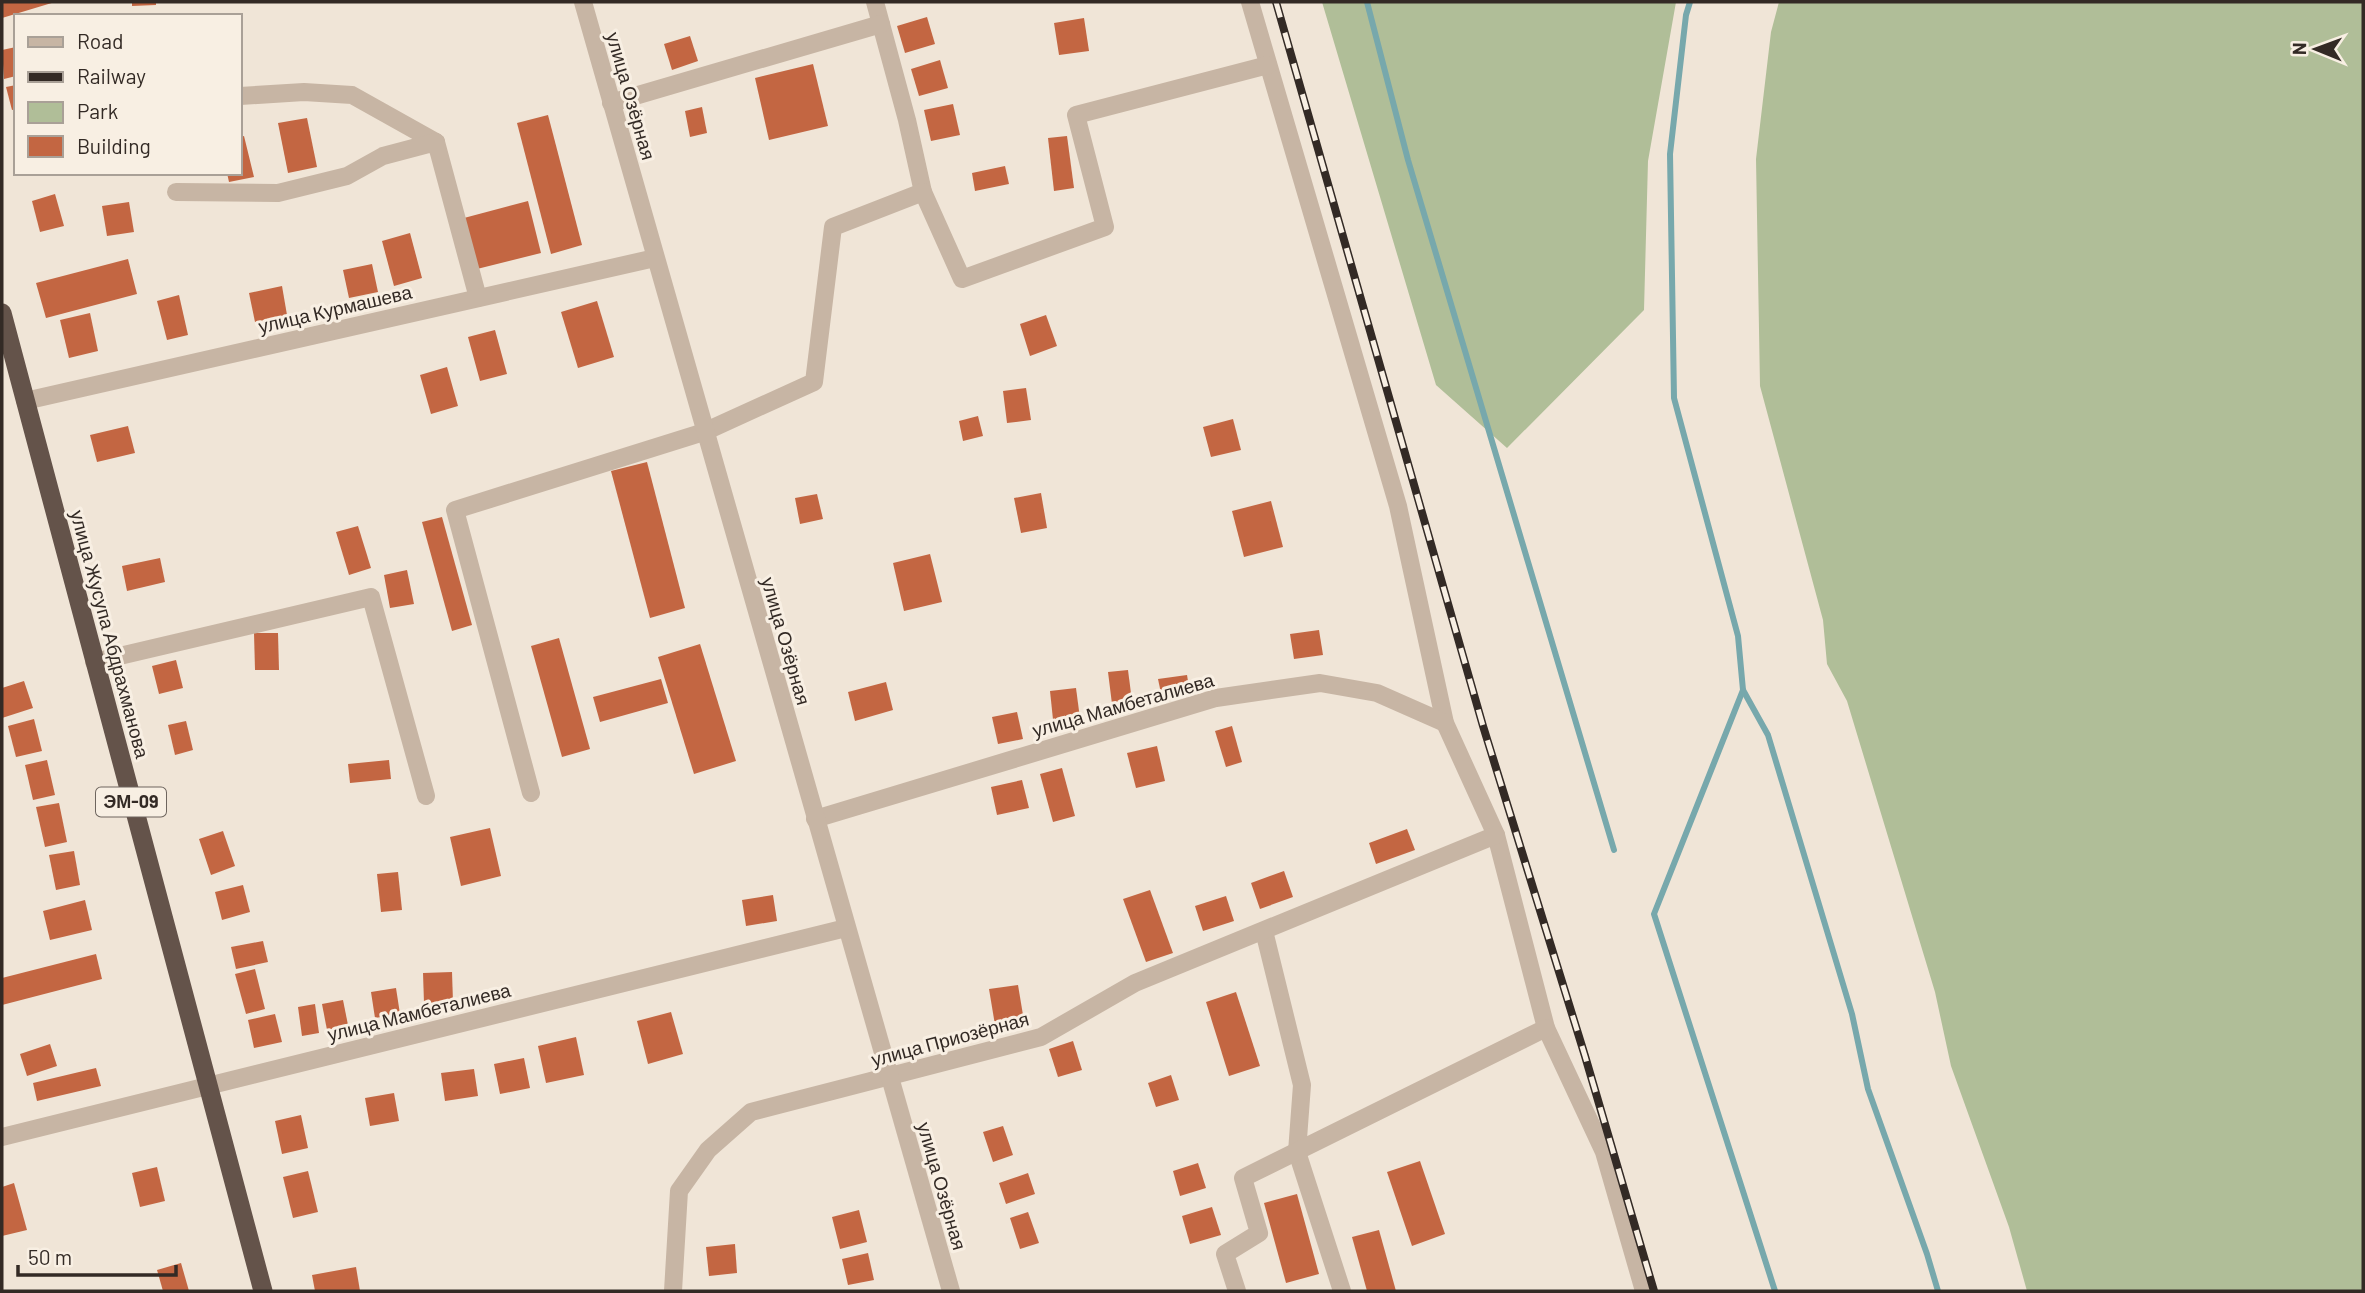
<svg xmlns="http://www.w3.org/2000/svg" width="2365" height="1293" font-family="Barlow,sans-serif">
<rect width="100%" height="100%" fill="#f0e5d7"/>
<g fill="#b0be98">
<path d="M 1322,2 L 1676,2 L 1648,161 L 1644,310 L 1507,448 L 1436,385 Z"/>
<path d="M 1779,2 L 2363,2 L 2363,1291 L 2027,1291 L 2009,1227 L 1951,1066 L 1935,992 L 1847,701 L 1827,664 L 1823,620 L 1760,386 L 1756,159 L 1771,32 Z"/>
</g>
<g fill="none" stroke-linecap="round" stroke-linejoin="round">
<g stroke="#77a8ac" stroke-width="6">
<path d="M 1367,2 L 1408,160 L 1614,850"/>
<path d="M 1690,2 L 1686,15 L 1670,154 L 1674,398 L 1738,636 L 1743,690 L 1768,735 L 1852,1014 L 1868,1089 L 1927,1254 L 1938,1291"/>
<path d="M 1743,690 L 1654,914 L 1775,1291"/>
</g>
</g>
<g fill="#c36642">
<path d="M 2,2 L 55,2 L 2,18 Z"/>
<path d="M 132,2 L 156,2 L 156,5 L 132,6 Z"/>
<path d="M 927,17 L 935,44 L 905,53 L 897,26 Z"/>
<path d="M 1084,18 L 1089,51 L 1059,55 L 1054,23 Z"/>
<path d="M 690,36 L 698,61 L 672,70 L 664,44 Z"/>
<path d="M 16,47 L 16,76 L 4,79 L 2,50 Z"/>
<path d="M 940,60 L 948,88 L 919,96 L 911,69 Z"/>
<path d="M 813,64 L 828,126 L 769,140 L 755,78 Z"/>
<path d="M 16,85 L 16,109 L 12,110 L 6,87 Z"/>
<path d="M 953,104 L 960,135 L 931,141 L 924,110 Z"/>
<path d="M 702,107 L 707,133 L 690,137 L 685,111 Z"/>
<path d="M 548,115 L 582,245 L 551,254 L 517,123 Z"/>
<path d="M 307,118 L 317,167 L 288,173 L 278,123 Z"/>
<path d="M 244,136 L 254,177 L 229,182 L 227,173 L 240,173 L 240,137 Z"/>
<path d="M 1067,136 L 1074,188 L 1054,191 L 1048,138 Z"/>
<path d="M 1005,166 L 1009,184 L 975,191 L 972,173 Z"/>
<path d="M 55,194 L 64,226 L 40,232 L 32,201 Z"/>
<path d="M 528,201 L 541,253 L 477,269 L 464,218 Z"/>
<path d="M 129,202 L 134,232 L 107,236 L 102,206 Z"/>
<path d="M 410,233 L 422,278 L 394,286 L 382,241 Z"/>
<path d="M 128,259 L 137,294 L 46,318 L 36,283 Z"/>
<path d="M 372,264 L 378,292 L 349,298 L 343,270 Z"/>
<path d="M 282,286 L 287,315 L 255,322 L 249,293 Z"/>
<path d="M 179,295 L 188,335 L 167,340 L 157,301 Z"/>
<path d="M 597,301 L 614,357 L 578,368 L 561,312 Z"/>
<path d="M 90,313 L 98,351 L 69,358 L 60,320 Z"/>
<path d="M 1046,315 L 1057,346 L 1030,356 L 1020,324 Z"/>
<path d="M 495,330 L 507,374 L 480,381 L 468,337 Z"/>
<path d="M 447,367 L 458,406 L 431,414 L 420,375 Z"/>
<path d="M 1026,388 L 1031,420 L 1007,423 L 1003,391 Z"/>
<path d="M 978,416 L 983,436 L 963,441 L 959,421 Z"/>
<path d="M 1233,419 L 1241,450 L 1211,457 L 1203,427 Z"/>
<path d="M 128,426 L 135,453 L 97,462 L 90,435 Z"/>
<path d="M 647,462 L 685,608 L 650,618 L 611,471 Z"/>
<path d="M 1041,493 L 1047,528 L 1021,533 L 1014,498 Z"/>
<path d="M 817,494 L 823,519 L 800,524 L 795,498 Z"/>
<path d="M 1271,501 L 1283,547 L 1244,557 L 1232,511 Z"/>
<path d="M 442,517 L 472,625 L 452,631 L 422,522 Z"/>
<path d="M 358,526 L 371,568 L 349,575 L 336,532 Z"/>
<path d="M 930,554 L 942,602 L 904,611 L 893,563 Z"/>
<path d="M 160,558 L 165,582 L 127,591 L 122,566 Z"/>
<path d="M 407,570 L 414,604 L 390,608 L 384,575 Z"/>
<path d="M 1319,630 L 1323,655 L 1294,659 L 1290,634 Z"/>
<path d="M 254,633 L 278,633 L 279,670 L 255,670 Z"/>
<path d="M 559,638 L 590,749 L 562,757 L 531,646 Z"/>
<path d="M 700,644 L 736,761 L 694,774 L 658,657 Z"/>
<path d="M 176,660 L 183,688 L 159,694 L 152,666 Z"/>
<path d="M 1128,670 L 1133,709 L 1113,712 L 1108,672 Z"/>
<path d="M 1187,675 L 1190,694 L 1162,698 L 1158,679 Z"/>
<path d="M 661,679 L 668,703 L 600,722 L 593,697 Z"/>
<path d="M 24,681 L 33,708 L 2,718 L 2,688 Z"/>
<path d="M 886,682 L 893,710 L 855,721 L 848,692 Z"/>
<path d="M 1076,688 L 1081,726 L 1054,729 L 1050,691 Z"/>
<path d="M 1017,712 L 1023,739 L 998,744 L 992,717 Z"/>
<path d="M 34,719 L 42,751 L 16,757 L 8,726 Z"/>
<path d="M 186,721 L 193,750 L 175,755 L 168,725 Z"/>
<path d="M 1232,726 L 1242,762 L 1226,767 L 1215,731 Z"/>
<path d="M 1157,746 L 1165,781 L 1136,788 L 1127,753 Z"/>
<path d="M 47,760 L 55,795 L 33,800 L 25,765 Z"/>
<path d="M 389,760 L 391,779 L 350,783 L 348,764 Z"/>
<path d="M 1062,768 L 1075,816 L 1053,822 L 1040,774 Z"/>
<path d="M 1022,780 L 1029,808 L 997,815 L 991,787 Z"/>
<path d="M 59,803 L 67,842 L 45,847 L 36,807 Z"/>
<path d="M 490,828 L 501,876 L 461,886 L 450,837 Z"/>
<path d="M 1407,829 L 1415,850 L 1376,864 L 1369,843 Z"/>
<path d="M 223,831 L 235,866 L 211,875 L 199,839 Z"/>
<path d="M 74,851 L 80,885 L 56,890 L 49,855 Z"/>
<path d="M 1284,871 L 1293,897 L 1260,909 L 1251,883 Z"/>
<path d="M 398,872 L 402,910 L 381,912 L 377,874 Z"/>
<path d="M 243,885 L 250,912 L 222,920 L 215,892 Z"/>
<path d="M 1150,890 L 1173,953 L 1146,962 L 1123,899 Z"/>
<path d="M 773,895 L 777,921 L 746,926 L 742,900 Z"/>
<path d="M 1226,896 L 1234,921 L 1203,931 L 1195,906 Z"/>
<path d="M 85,900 L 92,930 L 50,940 L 43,911 Z"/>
<path d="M 263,941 L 268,962 L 236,969 L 231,947 Z"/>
<path d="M 96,954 L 102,979 L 2,1005 L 2,978 Z"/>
<path d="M 255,969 L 265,1009 L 246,1014 L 235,974 Z"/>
<path d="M 452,972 L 453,1002 L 424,1003 L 423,973 Z"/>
<path d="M 1018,985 L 1024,1021 L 995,1025 L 989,989 Z"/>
<path d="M 396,988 L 400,1014 L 375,1018 L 371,992 Z"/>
<path d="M 1236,992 L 1260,1066 L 1229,1076 L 1206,1002 Z"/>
<path d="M 343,1000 L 348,1025 L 327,1030 L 322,1004 Z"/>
<path d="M 315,1004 L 319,1033 L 302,1036 L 298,1007 Z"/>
<path d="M 671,1012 L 683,1054 L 648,1064 L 637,1021 Z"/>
<path d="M 275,1014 L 282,1042 L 254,1048 L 248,1020 Z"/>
<path d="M 576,1037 L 584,1075 L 546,1083 L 538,1046 Z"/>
<path d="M 1073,1041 L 1082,1070 L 1058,1077 L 1049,1049 Z"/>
<path d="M 50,1044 L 57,1066 L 27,1076 L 20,1054 Z"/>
<path d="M 524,1058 L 530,1088 L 500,1094 L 494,1064 Z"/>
<path d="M 96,1068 L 101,1086 L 37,1101 L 33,1083 Z"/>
<path d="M 474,1069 L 478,1096 L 445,1101 L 441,1073 Z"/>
<path d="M 1171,1075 L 1179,1100 L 1156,1107 L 1148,1083 Z"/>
<path d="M 394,1093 L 399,1121 L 370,1126 L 365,1098 Z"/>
<path d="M 301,1115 L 308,1148 L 282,1154 L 275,1121 Z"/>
<path d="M 1003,1126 L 1013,1155 L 993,1162 L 983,1132 Z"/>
<path d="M 1420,1161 L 1445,1234 L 1412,1246 L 1387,1172 Z"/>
<path d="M 1198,1163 L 1206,1188 L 1180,1196 L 1173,1171 Z"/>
<path d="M 157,1167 L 165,1201 L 140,1207 L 132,1173 Z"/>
<path d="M 308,1171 L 318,1212 L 293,1218 L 283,1177 Z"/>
<path d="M 1028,1173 L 1035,1194 L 1006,1204 L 999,1183 Z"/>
<path d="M 14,1183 L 27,1230 L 2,1236 L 2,1187 Z"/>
<path d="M 1297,1194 L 1319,1274 L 1286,1283 L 1264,1203 Z"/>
<path d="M 1212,1207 L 1221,1235 L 1190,1244 L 1182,1216 Z"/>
<path d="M 859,1210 L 867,1242 L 840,1249 L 832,1217 Z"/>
<path d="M 1028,1212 L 1039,1243 L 1020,1249 L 1010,1218 Z"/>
<path d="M 1379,1230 L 1396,1291 L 1367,1291 L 1352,1237 Z"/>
<path d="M 735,1244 L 737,1273 L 709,1276 L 706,1247 Z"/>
<path d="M 868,1253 L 874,1280 L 848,1285 L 842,1259 Z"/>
<path d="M 181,1263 L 189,1291 L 163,1291 L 157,1270 Z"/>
<path d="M 356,1267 L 360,1291 L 315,1291 L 312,1275 Z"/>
</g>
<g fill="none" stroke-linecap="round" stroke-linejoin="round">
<g stroke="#c7b5a4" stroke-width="18">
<path d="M 875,2 L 907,120 L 923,192"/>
<path d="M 1250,2 L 1398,506 L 1445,723 L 1496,835 L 1546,1028 L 1604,1152 L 1644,1291"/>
<path d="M 240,96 L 304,92 L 352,95 L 436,142"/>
<path d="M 611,103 L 881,24"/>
<path d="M 176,192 L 278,193 L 347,176 L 383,156 L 436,142 L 478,298"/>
<path d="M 25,401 L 655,258"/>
<path d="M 94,662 L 371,597 L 426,796"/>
<path d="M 531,793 L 455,510 L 704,432 L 814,382 L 833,227 L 923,192 L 962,279 L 1105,227 L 1076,115 L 1268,65"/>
<path d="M 815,819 L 1216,698 L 1320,683 L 1377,693 L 1445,723"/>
<path d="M 1264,931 L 1302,1085 L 1297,1152 L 1342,1291"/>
<path d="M 2,1137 L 846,928"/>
<path d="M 673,1291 L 679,1191 L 708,1150 L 751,1112 L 1041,1037 L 1135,983 L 1496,835"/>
<path d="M 1237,1291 L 1225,1254 L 1259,1233 L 1243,1178 L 1546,1028"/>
</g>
<path stroke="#c7b5a4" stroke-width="18" d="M 583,2 L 951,1291"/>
<path stroke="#64534a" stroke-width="19" d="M 2,313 L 263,1291"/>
<defs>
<path id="rail" d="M 1276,2 L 1483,726 L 1585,1056 L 1654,1291"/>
</defs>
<use href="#rail" stroke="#332a25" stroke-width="8"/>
<use href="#rail" stroke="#f8efe3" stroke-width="5" stroke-dasharray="16" stroke-linecap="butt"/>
</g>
<g text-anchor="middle" stroke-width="6" stroke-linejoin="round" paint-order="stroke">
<rect fill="#f8efe3" stroke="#6e655e" stroke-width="2" x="96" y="787.5" width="70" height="29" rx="5"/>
<g font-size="18" font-weight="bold" fill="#332a25">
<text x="131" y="808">ЭМ-09</text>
</g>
<g font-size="19" fill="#332a25" stroke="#f8efe3">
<text transform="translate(631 96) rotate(74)" y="7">улица Озёрная</text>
<text transform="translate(335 309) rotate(-13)" y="7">улица Курмашева</text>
<text transform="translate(110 634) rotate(75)" y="7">улица Жусупа Абдрахманова</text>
<text transform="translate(786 641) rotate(74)" y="7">улица Озёрная</text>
<text transform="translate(1123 705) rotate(-16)" y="7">улица Мамбеталиева</text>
<text transform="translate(419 1012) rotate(-14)" y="7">улица Мамбеталиева</text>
<text transform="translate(950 1039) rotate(-15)" y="7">улица Приозёрная</text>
<text transform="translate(942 1186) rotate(74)" y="7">улица Озёрная</text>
</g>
</g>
<rect width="2365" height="1293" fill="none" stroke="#332a25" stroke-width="7"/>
<rect x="14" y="14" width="228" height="161" fill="#f8efe3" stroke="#a9a097" stroke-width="2"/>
<rect x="28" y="37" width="35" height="10" fill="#c7b5a4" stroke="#a9a097" stroke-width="2"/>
<text x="77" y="49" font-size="21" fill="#332a25">Road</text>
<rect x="28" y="72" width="35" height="10" fill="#332a25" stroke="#a9a097" stroke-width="2"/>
<text x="77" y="84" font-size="21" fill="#332a25">Railway</text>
<rect x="28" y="102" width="35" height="21" fill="#b0be98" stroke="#a9a097" stroke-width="2"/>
<text x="77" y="119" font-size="21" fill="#332a25">Park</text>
<rect x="28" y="136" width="35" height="21" fill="#c36642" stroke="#a9a097" stroke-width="2"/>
<text x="77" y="154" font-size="21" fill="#332a25">Building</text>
<g transform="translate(2316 49) rotate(271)" stroke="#f8efe3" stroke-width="5" paint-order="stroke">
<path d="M0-5L12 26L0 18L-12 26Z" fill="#332a25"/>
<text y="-10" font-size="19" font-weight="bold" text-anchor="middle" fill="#332a25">N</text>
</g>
<path d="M18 1265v10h158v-10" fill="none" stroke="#332a25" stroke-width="3.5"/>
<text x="28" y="1265" font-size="21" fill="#332a25" stroke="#f8efe3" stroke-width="5" paint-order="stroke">50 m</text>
</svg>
